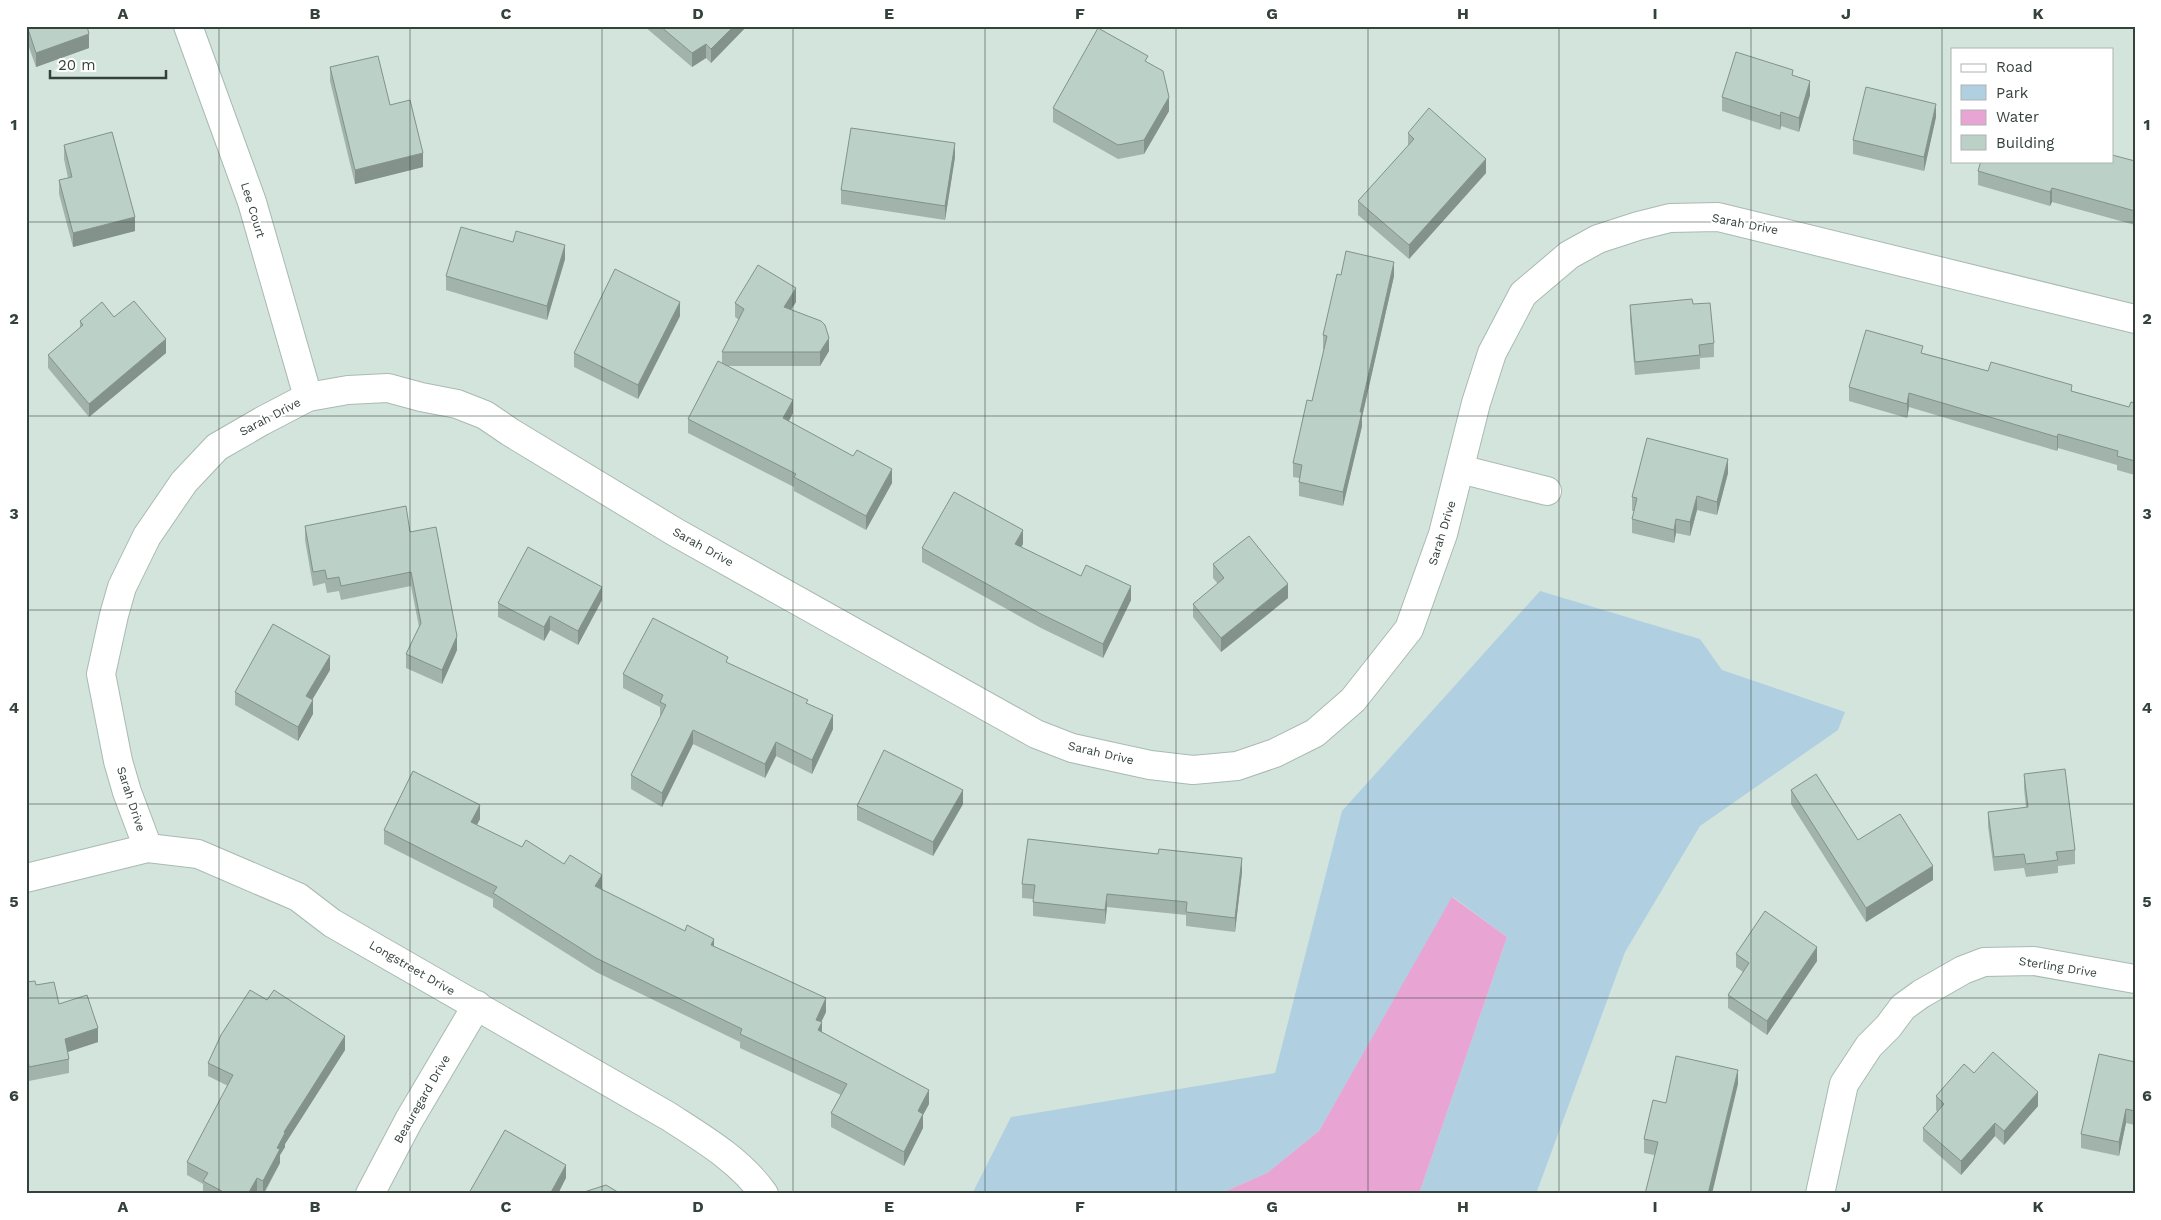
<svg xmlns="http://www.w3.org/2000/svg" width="2161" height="1220" font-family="'Work Sans',sans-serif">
<rect width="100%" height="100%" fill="#e4f0eb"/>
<path fill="#d3e4dc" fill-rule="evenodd" d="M 26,26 L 2135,26 L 2135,1194 L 26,1194 ZM 1952,49 L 2112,49 L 2112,161 L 1952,161 Z"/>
<path fill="#b0d0e1" d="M 1540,591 L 1700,639 L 1722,670 L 1845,712 L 1838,730 L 1700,826 L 1625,952 L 1536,1194 L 1419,1194 L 1507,937 L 1453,897 L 1319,1131 L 1267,1173 L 1219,1194 L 972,1194 L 1011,1117 L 1275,1073 L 1342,811 Z"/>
<path fill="#e8a5d4" d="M 1452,897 L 1507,937 L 1419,1194 L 1219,1194 L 1267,1173 L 1319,1131 Z"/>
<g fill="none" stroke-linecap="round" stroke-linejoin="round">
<defs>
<g id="minor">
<path d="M 188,26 L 252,202 L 308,397"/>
<path d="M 1460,469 L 1547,491"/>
<path d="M 148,848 L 127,792 L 118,761 L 101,674 L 114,615 L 122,587 L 147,536 L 184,482 L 217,447 L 262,421 L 308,397 L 348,390 L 388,388 L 421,397 L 457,404 L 485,415 L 510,432 L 675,532 L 1036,734 L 1072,748 L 1150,765 L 1193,770 L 1237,766 L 1275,753 L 1315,733 L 1353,700 L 1409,629 L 1443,534 L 1476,403 L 1492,353 L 1523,294 L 1569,255 L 1598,239 L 1638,226 L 1670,218 L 1718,217 L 2135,319"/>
<path d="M 26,878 L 148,848 L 198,854 L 298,897 L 332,923 L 668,1116 C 702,1138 740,1160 764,1194"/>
<path d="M 370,1194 L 409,1120 L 477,1005"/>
<path d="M 1820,1194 L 1844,1084 L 1869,1046 L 1888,1027 L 1903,1007 L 1921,994 L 1963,970 L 1984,962 L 2034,961 L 2135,979"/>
</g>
</defs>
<use href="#minor" stroke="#a8bab2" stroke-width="30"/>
<use href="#minor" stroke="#fff" stroke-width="28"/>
</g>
<g fill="#a1b3aa">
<path d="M 26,26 L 87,26 L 89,48 L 36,67 L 26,39 Z"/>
<path d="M 644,26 L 747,26 L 711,63 L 706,58 L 692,67 Z"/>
<path d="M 1148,63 L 1169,111 L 1144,154 L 1118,159 L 1053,122 L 1053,108 Z"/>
<path d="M 330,67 L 390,105 L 423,167 L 355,184 L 330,81 Z"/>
<path d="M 1793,75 L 1810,95 L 1799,132 L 1781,126 L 1780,130 L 1722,111 L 1722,97 Z"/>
<path d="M 1936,117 L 1924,171 L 1853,154 L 1853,140 Z"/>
<path d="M 1408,133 L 1486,173 L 1409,259 L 1358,215 L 1358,201 L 1408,146 Z"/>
<path d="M 64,145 L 135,231 L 73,247 L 59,194 L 59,180 L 68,178 L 64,159 Z"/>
<path d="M 955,157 L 945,220 L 841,204 L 841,190 Z"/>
<path d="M 2135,161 L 2135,225 L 2052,202 L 2050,206 L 1978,185 L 1978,171 Z"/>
<path d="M 565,259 L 547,320 L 446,290 L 446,276 Z"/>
<path d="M 1341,275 L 1394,276 L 1362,417 L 1362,426 L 1343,506 L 1299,496 L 1299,478 L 1293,477 L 1293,463 L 1312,401 L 1324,349 L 1323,349 L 1323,335 Z"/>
<path d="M 796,302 L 791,309 L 829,351 L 820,366 L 726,366 L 793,413 L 789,421 L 892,483 L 866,530 L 794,491 L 794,487 L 688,433 L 688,419 L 722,364 L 722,352 L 739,320 L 735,317 L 735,303 Z"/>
<path d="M 1693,304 L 1714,343 L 1714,357 L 1700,358 L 1700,369 L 1635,375 L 1630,319 L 1630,305 Z"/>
<path d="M 680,316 L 638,399 L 574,367 L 574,353 Z"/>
<path d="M 114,317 L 166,353 L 89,417 L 48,368 L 48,355 L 80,328 L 80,321 Z"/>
<path d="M 1923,353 L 1988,371 L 2072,391 L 2129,407 L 2135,403 L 2135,475 L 2117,470 L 2117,465 L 2058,448 L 2057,451 L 1909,407 L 1907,418 L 1849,401 L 1849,387 Z"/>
<path d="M 1728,473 L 1717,515 L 1697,510 L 1690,536 L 1676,533 L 1674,543 L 1632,533 L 1632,519 L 1634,511 L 1632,511 L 1632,497 Z"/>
<path d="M 305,526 L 410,532 L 457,650 L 442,684 L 406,668 L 406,654 L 419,627 L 411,586 L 341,600 L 339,591 L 327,593 L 325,583 L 313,586 L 305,540 Z"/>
<path d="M 1023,544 L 1021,547 L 1131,600 L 1103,658 L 1041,628 L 922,562 L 922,548 Z"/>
<path d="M 1213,564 L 1288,598 L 1221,652 L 1193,617 L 1193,604 L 1218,584 L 1213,578 Z"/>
<path d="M 602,600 L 578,645 L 550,630 L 544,641 L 498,617 L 498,603 Z"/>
<path d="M 728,663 L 808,704 L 833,729 L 812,774 L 776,756 L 765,778 L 693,744 L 662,807 L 631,789 L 631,775 L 661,716 L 660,716 L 660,707 L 623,688 L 623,674 Z"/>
<path d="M 330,670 L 312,700 L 313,714 L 298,741 L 235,705 L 235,692 Z"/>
<path d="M 2024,774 L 2075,850 L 2075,864 L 2058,866 L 2058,873 L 2026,877 L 2024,868 L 1994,871 L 1988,826 L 1988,812 L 2026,808 L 2024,788 Z"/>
<path d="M 1791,790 L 1858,840 L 1933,880 L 1866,922 L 1791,804 Z"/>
<path d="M 963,804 L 933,856 L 857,820 L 857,806 Z"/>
<path d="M 480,819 L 477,825 L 714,947 L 826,1012 L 821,1022 L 822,1032 L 929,1104 L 923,1115 L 923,1128 L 904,1166 L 831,1127 L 831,1113 L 841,1095 L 740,1048 L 740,1042 L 596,972 L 493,907 L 493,899 L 384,844 L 384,830 Z"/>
<path d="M 1242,872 L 1235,932 L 1186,926 L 1186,915 L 1107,907 L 1105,924 L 1033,916 L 1033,899 L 1022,898 L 1022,884 Z"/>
<path d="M 1736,954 L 1817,961 L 1767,1035 L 1728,1008 L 1728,995 L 1743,972 L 1736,967 Z"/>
<path d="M 26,982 L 36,985 L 59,1004 L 98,1042 L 67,1052 L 69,1059 L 69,1073 L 29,1081 L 28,1072 L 26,1072 Z"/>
<path d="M 345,1050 L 285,1144 L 285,1147 L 280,1155 L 280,1163 L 264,1194 L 261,1194 L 257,1191 L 256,1194 L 203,1194 L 203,1184 L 187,1175 L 187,1162 L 228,1086 L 208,1076 L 208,1063 Z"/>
<path d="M 2135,1062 L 2135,1125 L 2126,1123 L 2119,1156 L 2081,1148 L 2081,1134 Z"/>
<path d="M 1974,1073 L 2038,1106 L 2004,1145 L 1995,1136 L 1961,1175 L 1923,1141 L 1923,1128 L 1937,1111 L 1936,1110 L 1936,1096 Z"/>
<path d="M 1738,1084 L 1654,1155 L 1644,1153 L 1644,1139 L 1666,1103 Z"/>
</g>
<g fill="#83928b">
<path d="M 734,26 L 747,26 L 711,63 L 711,49 Z"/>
<path d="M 89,34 L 89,48 L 36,67 L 36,53 Z"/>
<path d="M 706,44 L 706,58 L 692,67 L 692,53 Z"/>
<path d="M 1810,81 L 1810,95 L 1799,132 L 1799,118 Z"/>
<path d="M 1169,97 L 1169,111 L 1144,154 L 1144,140 Z"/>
<path d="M 1936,104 L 1936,117 L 1924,171 L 1924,157 Z"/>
<path d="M 1781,112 L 1781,126 L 1780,130 L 1780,116 Z"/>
<path d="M 955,143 L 955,157 L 945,220 L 945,206 Z"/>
<path d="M 423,153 L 423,167 L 355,184 L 355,170 Z"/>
<path d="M 1486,159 L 1486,173 L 1409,259 L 1409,245 Z"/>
<path d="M 2052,188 L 2052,202 L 2050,206 L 2050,192 Z"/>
<path d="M 135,217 L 135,231 L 73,247 L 73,233 Z"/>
<path d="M 565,245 L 565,259 L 547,320 L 547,306 Z"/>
<path d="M 1394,262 L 1394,276 L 1362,417 L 1362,426 L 1343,506 L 1343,492 L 1360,412 Z"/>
<path d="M 796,288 L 796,302 L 784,321 L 784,307 Z"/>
<path d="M 680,302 L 680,316 L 638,399 L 638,385 Z"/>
<path d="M 829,338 L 829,351 L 820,366 L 820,352 Z"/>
<path d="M 166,339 L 166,353 L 89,417 L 89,404 Z"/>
<path d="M 1909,393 L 1909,407 L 1907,418 L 1907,404 Z"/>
<path d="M 793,400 L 793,413 L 783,432 L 783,418 Z"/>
<path d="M 2058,434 L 2058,448 L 2057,451 L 2057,437 Z"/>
<path d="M 1728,459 L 1728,473 L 1717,515 L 1717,502 Z"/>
<path d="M 892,469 L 892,483 L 866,530 L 866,516 Z"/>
<path d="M 1697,496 L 1697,510 L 1690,536 L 1690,522 Z"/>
<path d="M 1676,519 L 1676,533 L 1674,543 L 1674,530 Z"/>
<path d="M 1023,530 L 1023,544 L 1015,558 L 1015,544 Z"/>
<path d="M 1288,584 L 1288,598 L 1221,652 L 1221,638 Z"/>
<path d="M 1131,586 L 1131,600 L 1103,658 L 1103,644 Z"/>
<path d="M 602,587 L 602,600 L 578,645 L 578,631 Z"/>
<path d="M 550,616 L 550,630 L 544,641 L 544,627 Z"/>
<path d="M 457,636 L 457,650 L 442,684 L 442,670 Z"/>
<path d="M 330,656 L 330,670 L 306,710 L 306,696 Z"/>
<path d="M 313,700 L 313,714 L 298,741 L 298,727 Z"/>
<path d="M 833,715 L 833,729 L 812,774 L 812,760 Z"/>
<path d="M 693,730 L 693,744 L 662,807 L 662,793 Z"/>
<path d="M 776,742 L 776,756 L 765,778 L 765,764 Z"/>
<path d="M 963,790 L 963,804 L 933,856 L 933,842 Z"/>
<path d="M 480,805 L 480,819 L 471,836 L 471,822 Z"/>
<path d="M 1242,858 L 1242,872 L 1235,932 L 1235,918 Z"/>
<path d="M 1933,866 L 1933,880 L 1866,922 L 1866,908 Z"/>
<path d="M 602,875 L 602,889 L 595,900 L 595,886 Z"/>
<path d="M 1107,894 L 1107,907 L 1105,924 L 1105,910 Z"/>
<path d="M 714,939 L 714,953 L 711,945 Z"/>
<path d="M 1817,947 L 1817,961 L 1767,1035 L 1767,1021 Z"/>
<path d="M 826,998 L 826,1012 L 816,1033 L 816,1020 Z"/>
<path d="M 822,1022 L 822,1036 L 818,1030 Z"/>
<path d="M 98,1028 L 98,1042 L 65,1053 L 65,1039 Z"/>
<path d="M 345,1036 L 345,1050 L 285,1144 L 285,1147 L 280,1155 L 280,1163 L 263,1194 L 263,1181 L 284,1132 Z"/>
<path d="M 1738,1070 L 1738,1084 L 1712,1194 L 1708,1194 Z"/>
<path d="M 929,1090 L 929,1104 L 923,1115 L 923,1128 L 904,1166 L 904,1152 L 918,1111 Z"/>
<path d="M 2038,1092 L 2038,1106 L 2004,1145 L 2004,1131 Z"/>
<path d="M 2126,1109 L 2126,1123 L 2119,1156 L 2119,1142 Z"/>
<path d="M 1995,1123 L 1995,1136 L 1961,1175 L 1961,1161 Z"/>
<path d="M 566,1165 L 566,1178 L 558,1194 L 550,1194 Z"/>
<path d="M 257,1178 L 257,1191 L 256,1194 L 248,1194 Z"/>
</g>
<g fill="#bbd0c6" stroke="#83928b">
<path d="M 27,26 L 87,26 L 89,34 L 36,53 Z"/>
<path d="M 660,26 L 734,26 L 711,49 L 706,44 L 692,53 Z"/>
<path d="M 1098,28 L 1148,56 L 1145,61 L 1163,71 L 1169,97 L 1144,140 L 1118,145 L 1053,108 Z"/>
<path d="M 1736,52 L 1793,70 L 1792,75 L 1810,81 L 1799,118 L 1781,112 L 1780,116 L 1722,97 Z"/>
<path d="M 378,56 L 390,105 L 410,100 L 423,153 L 355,170 L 330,67 Z"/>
<path d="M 1866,87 L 1936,104 L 1924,157 L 1853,140 Z"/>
<path d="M 1429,108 L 1486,159 L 1409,245 L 1358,201 L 1414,139 L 1408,133 Z"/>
<path d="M 851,128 L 955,143 L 945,206 L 841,190 Z"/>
<path d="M 112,132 L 135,217 L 73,233 L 59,180 L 72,177 L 64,145 Z"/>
<path d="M 2112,155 L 2135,161 L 2135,211 L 2052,188 L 2050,192 L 1978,171 L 1981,161 L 2112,161 Z"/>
<path d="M 461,227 L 513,242 L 516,231 L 565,245 L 547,306 L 446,276 Z"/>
<path d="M 1346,251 L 1394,262 L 1360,412 L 1362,412 L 1343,492 L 1299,482 L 1302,465 L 1293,463 L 1307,400 L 1312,401 L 1327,336 L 1323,335 L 1337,274 L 1341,275 Z"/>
<path d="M 758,265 L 796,288 L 784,307 L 821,321 L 825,325 L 829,338 L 820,352 L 722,352 L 744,309 L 735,303 Z"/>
<path d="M 615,269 L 680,302 L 638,385 L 574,353 Z"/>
<path d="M 1692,299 L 1693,304 L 1710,303 L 1714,343 L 1699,345 L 1700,355 L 1635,362 L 1630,305 Z"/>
<path d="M 134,301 L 166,339 L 89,404 L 48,355 L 83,325 L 80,321 L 102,302 L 114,317 Z"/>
<path d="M 1866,330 L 1923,346 L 1921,353 L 1988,371 L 1991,362 L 2072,385 L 2071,391 L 2129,407 L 2131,402 L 2135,403 L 2135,461 L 2117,456 L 2118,451 L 2058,434 L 2057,437 L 1909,393 L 1907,404 L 1849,387 Z"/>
<path d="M 718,361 L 793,400 L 783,418 L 853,456 L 857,450 L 892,469 L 866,516 L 794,477 L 796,474 L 688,419 Z"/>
<path d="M 1647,438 L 1728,459 L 1717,502 L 1697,496 L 1690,522 L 1676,519 L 1674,530 L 1632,519 L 1637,498 L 1632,497 Z"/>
<path d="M 954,492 L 1023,530 L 1015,544 L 1081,576 L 1086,565 L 1131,586 L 1103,644 L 1041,614 L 922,548 Z"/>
<path d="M 406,506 L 410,532 L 436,527 L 457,636 L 442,670 L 406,654 L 421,623 L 411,572 L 341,586 L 339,577 L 327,579 L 325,570 L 313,572 L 305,526 Z"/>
<path d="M 1249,536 L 1288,584 L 1221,638 L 1193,604 L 1224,578 L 1213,564 Z"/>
<path d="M 528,547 L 602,587 L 578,631 L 550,616 L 544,627 L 498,603 Z"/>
<path d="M 653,618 L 728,657 L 726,662 L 808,700 L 806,703 L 833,715 L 812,760 L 776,742 L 765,764 L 693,730 L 662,793 L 631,775 L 666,705 L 660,702 L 663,695 L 623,674 Z"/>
<path d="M 273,624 L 330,656 L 306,696 L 313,700 L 298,727 L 235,692 Z"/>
<path d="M 884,750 L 963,790 L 933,842 L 857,806 Z"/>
<path d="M 2065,769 L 2075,850 L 2056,852 L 2058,860 L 2026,864 L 2024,854 L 1994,857 L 1988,812 L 2028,807 L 2024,774 Z"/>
<path d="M 413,771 L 480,805 L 471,822 L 522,847 L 526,840 L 564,864 L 570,855 L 602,875 L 595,886 L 685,931 L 687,925 L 714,939 L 711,945 L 826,998 L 816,1020 L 822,1022 L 818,1030 L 929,1090 L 918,1111 L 923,1114 L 904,1152 L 831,1113 L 847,1084 L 740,1034 L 742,1029 L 596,958 L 493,893 L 497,887 L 384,830 Z"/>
<path d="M 1816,774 L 1858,840 L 1900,814 L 1933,866 L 1866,908 L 1791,790 Z"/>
<path d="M 1028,839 L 1158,854 L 1159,849 L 1242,858 L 1235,918 L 1186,912 L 1187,902 L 1107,894 L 1105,910 L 1033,902 L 1035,885 L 1022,884 Z"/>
<path d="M 1765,911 L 1817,947 L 1767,1021 L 1728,995 L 1749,963 L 1736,954 Z"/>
<path d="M 35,981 L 36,985 L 54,982 L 59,1004 L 87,995 L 98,1028 L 65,1039 L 69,1059 L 29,1067 L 28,1058 L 26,1058 L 26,982 Z"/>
<path d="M 250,990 L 267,1000 L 274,990 L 345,1036 L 284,1132 L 285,1133 L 277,1148 L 280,1149 L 263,1181 L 257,1178 L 248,1194 L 227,1194 L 203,1181 L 208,1173 L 187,1162 L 233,1075 L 208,1063 L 221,1035 Z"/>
<path d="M 1993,1052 L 2038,1092 L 2004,1131 L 1995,1123 L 1961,1161 L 1923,1128 L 1944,1104 L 1936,1096 L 1964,1064 L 1974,1073 Z"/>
<path d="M 2099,1054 L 2135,1062 L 2135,1111 L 2126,1109 L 2119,1142 L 2081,1134 Z"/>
<path d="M 1676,1056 L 1738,1070 L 1708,1194 L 1645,1194 L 1658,1142 L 1644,1139 L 1653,1100 L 1666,1103 Z"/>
<path d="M 505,1130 L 566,1165 L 550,1194 L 469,1193 Z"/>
<path d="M 606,1185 L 621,1194 L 578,1194 Z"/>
</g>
<path fill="none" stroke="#35423b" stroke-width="1" stroke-opacity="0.55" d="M 219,26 L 219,1194M 410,26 L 410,1194M 602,26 L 602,1194M 793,26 L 793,1194M 985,26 L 985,1194M 1176,26 L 1176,1194M 1368,26 L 1368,1194M 1559,26 L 1559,1194M 1751,26 L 1751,1194M 1942,26 L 1942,1194M 26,222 L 2135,222M 26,416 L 2135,416M 26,610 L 2135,610M 26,804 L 2135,804M 26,998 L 2135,998"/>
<g text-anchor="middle" stroke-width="4" stroke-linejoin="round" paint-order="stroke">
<g font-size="12" fill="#35423b" stroke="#fff">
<text transform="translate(253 210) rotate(73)" y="4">Lee Court</text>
<text transform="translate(1745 224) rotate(11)" y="4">Sarah Drive</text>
<text transform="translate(270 417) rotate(-28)" y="4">Sarah Drive</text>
<text transform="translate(1442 533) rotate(-73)" y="4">Sarah Drive</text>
<text transform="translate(703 547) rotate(29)" y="4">Sarah Drive</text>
<text transform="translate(1101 753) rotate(13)" y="4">Sarah Drive</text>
<text transform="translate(131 799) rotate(72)" y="4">Sarah Drive</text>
<text transform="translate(2058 967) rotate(9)" y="4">Sterling Drive</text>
<text transform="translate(412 968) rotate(30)" y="4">Longstreet Drive</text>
<text transform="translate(422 1099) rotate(-60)" y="4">Beauregard Drive</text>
</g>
</g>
<rect width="2161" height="1220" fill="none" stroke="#ffffff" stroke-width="55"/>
<rect x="1951" y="48" width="162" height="115" fill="#ffffff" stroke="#aeb3b1"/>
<rect x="1961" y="64" width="25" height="8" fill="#ffffff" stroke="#aeb3b1"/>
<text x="1996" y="72" font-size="15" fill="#35423b">Road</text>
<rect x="1961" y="85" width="25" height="15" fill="#b0d0e1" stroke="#aeb3b1"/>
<text x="1996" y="98" font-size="15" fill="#35423b">Park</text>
<rect x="1961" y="110" width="25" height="15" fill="#e8a5d4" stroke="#aeb3b1"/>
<text x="1996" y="122" font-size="15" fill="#35423b">Water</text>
<rect x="1961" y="135" width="25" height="15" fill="#bbd0c6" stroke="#aeb3b1"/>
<text x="1996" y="148" font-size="15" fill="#35423b">Building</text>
<path d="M50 70v8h116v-8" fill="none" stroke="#35423b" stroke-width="2.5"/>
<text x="58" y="70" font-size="15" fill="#35423b" stroke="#ffffff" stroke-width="4" paint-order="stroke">20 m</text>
<rect x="28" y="28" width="2106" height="1164" fill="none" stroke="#35423b" stroke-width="2"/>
<g font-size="16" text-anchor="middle" font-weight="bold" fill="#35423b">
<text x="123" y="19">A</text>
<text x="315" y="19">B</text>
<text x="506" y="19">C</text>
<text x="698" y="19">D</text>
<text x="889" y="19">E</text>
<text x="1080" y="19">F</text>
<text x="1272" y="19">G</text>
<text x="1463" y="19">H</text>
<text x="1655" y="19">I</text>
<text x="1846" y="19">J</text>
<text x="2038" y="19">K</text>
<text x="14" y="130">1</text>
<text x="2147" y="130">1</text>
<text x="14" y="324">2</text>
<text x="2147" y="324">2</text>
<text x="14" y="519">3</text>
<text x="2147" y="519">3</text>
<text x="14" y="713">4</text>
<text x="2147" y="713">4</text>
<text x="14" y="907">5</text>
<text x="2147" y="907">5</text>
<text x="14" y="1101">6</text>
<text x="2147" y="1101">6</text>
<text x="123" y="1212">A</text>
<text x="315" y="1212">B</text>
<text x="506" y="1212">C</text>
<text x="698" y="1212">D</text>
<text x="889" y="1212">E</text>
<text x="1080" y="1212">F</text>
<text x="1272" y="1212">G</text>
<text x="1463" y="1212">H</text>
<text x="1655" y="1212">I</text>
<text x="1846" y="1212">J</text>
<text x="2038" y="1212">K</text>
</g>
</svg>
